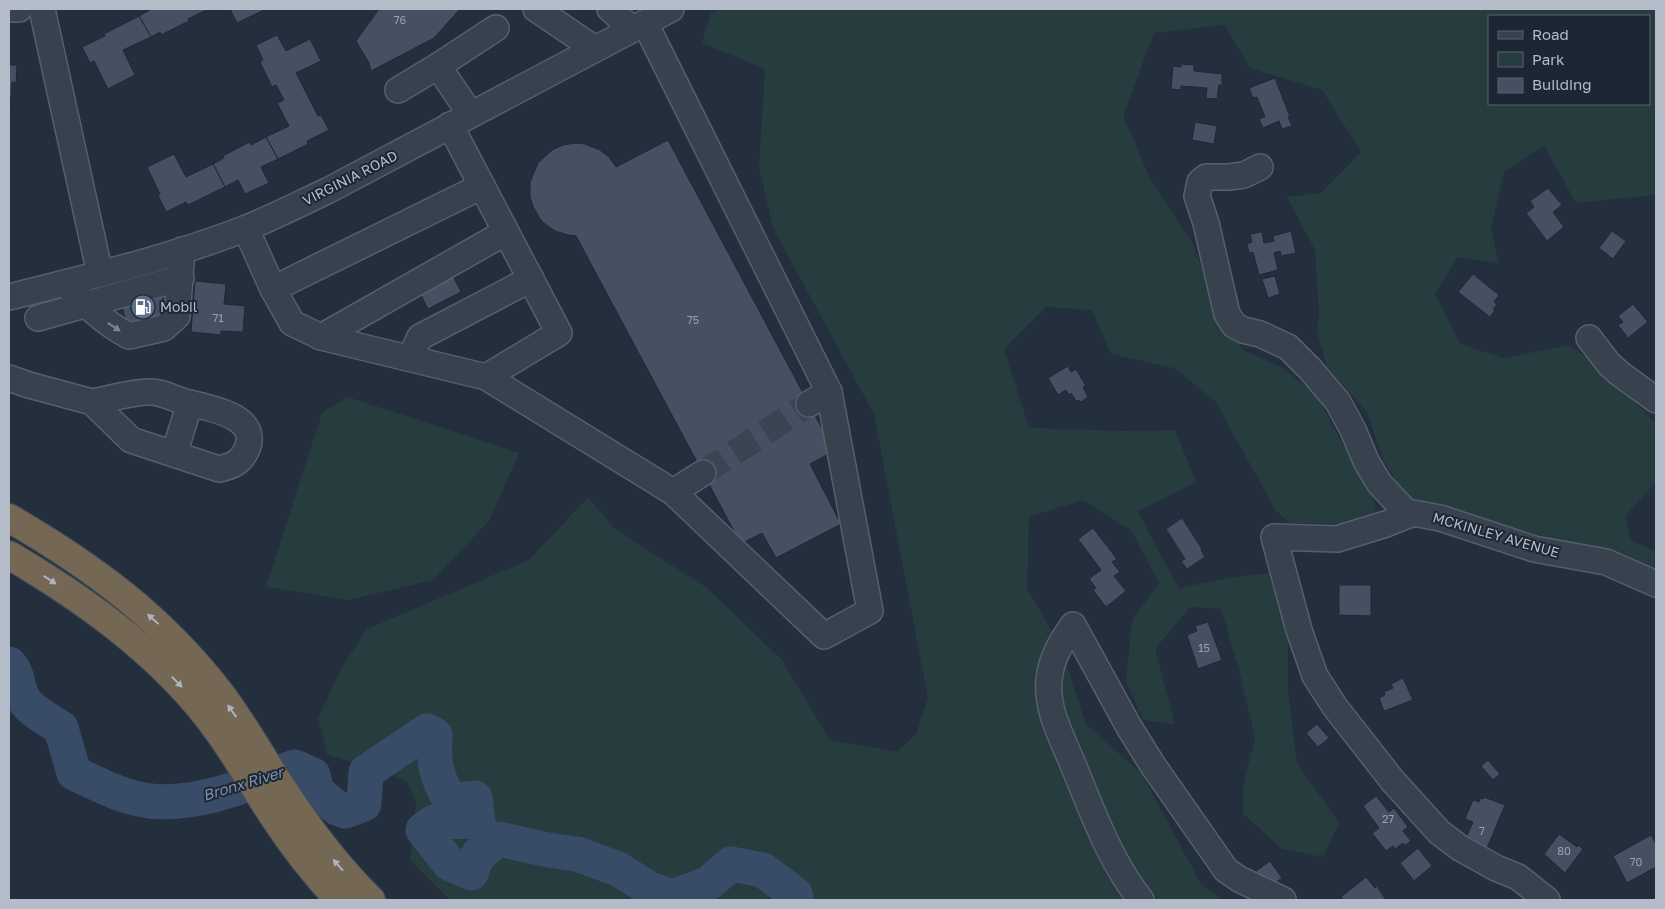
<svg xmlns="http://www.w3.org/2000/svg" width="1665" height="909" font-family="'Golos Text',sans-serif">
<rect width="100%" height="100%" fill="#242f3e"/>
<g fill="#263c3f" fill-rule="evenodd">
<path d="M 720,9 L 1656,9 L 1656,197 L 1655,195 L 1576,203 L 1544,145 L 1504,172 L 1491,229 L 1499,263 L 1458,257 L 1435,294 L 1460,344 L 1504,358 L 1568,345 L 1600,366 L 1656,424 L 1656,482 L 1625,516 L 1631,540 L 1656,552 L 1656,574 L 1630,561 L 1511,527 L 1424,508 L 1404,494 L 1383,459 L 1367,412 L 1327,367 L 1317,333 L 1319,314 L 1315,250 L 1287,197 L 1321,193 L 1361,152 L 1322,90 L 1250,68 L 1225,25 L 1154,33 L 1123,116 L 1151,180 L 1193,244 L 1220,319 L 1243,350 L 1283,368 L 1317,396 L 1341,441 L 1372,490 L 1376,510 L 1355,524 L 1290,523 L 1276,511 L 1215,401 L 1174,368 L 1111,354 L 1092,310 L 1046,307 L 1004,349 L 1029,428 L 1124,431 L 1175,430 L 1196,482 L 1138,511 L 1162,558 L 1179,588 L 1223,579 L 1269,573 L 1288,614 L 1288,692 L 1297,763 L 1339,823 L 1323,857 L 1282,849 L 1243,814 L 1243,786 L 1255,738 L 1239,669 L 1221,609 L 1190,607 L 1155,649 L 1175,724 L 1143,720 L 1126,681 L 1132,620 L 1159,583 L 1131,530 L 1083,500 L 1029,517 L 1027,588 L 1060,646 L 1086,724 L 1142,774 L 1201,884 L 1223,900 L 450,900 L 410,860 L 416,803 L 406,780 L 327,754 L 318,718 L 342,667 L 367,629 L 529,560 L 588,497 L 615,529 L 707,588 L 782,660 L 830,740 L 897,752 L 916,734 L 928,698 L 874,414 L 773,228 L 759,167 L 765,69 L 702,43 L 711,13 ZM 1489,16 L 1649,16 L 1649,104 L 1489,104 Z"/>
<path d="M 348,397 L 519,453 L 489,521 L 433,580 L 349,600 L 266,587 L 322,413 Z"/>
</g>
<g fill="none" stroke-linecap="round" stroke-linejoin="round">
<path stroke="#394c67" stroke-width="35" d="M 9,664 C 18,673 17,685 22,696 C 29,711 48,719 61,728 L 74,773 C 98,784 123,798 150,801 C 200,806 249,784 295,767 L 313,775 L 317,792 L 337,808 L 345,811 L 364,804 L 366,772 L 427,731 L 435,735 C 433,765 436,775 450,801 L 475,798 L 478,821 L 434,822 L 423,830 L 449,863 L 471,873 L 478,855 L 499,839 L 548,850 L 577,854 L 618,869 L 650,889 L 672,897 L 709,883 L 731,864 L 763,870 L 795,894 L 797,900"/>
</g>
<g fill="#455162" stroke="#1f2835">
<path d="M 149,9 L 206,9 L 206,10 L 188,19 L 189,21 L 161,35 L 160,32 L 151,37 L 139,16 L 150,10 Z"/>
<path d="M 230,9 L 264,9 L 264,10 L 237,23 Z"/>
<path d="M 379,9 L 460,9 L 434,38 L 371,71 L 369,63 L 356,41 Z"/>
<path d="M 139,16 L 151,37 L 123,50 L 135,75 L 108,89 L 94,61 L 90,63 L 82,47 L 105,36 L 104,34 Z"/>
<path d="M 277,35 L 286,51 L 310,39 L 321,61 L 296,73 L 318,116 L 321,115 L 329,130 L 307,141 L 308,144 L 278,159 L 266,137 L 289,126 L 277,103 L 284,100 L 276,85 L 272,87 L 260,62 L 263,60 L 256,45 Z"/>
<path d="M 1181,64 L 1194,65 L 1194,71 L 1222,74 L 1222,85 L 1219,85 L 1217,99 L 1206,98 L 1207,88 L 1181,86 L 1181,90 L 1171,89 L 1173,66 L 1181,67 Z"/>
<path d="M 9,65 L 17,65 L 16,83 L 12,82 L 10,113 L 9,113 Z"/>
<path d="M 1275,78 L 1290,117 L 1288,117 L 1292,126 L 1282,129 L 1279,121 L 1263,128 L 1259,119 L 1265,117 L 1257,97 L 1253,98 L 1249,88 Z"/>
<path d="M 1195,122 L 1217,126 L 1214,144 L 1192,140 Z"/>
<path d="M 266,137 L 278,159 L 261,167 L 269,183 L 245,194 L 238,180 L 225,187 L 213,164 L 224,158 L 223,156 L 249,142 L 251,145 Z"/>
<path d="M 668,140 L 834,451 L 810,464 L 841,524 L 776,558 L 762,533 L 741,544 L 576,236 L 568,235 L 555,231 L 545,224 L 540,219 L 533,206 L 530,197 L 530,182 L 538,163 L 552,150 L 563,145 L 575,143 L 585,144 L 600,150 L 609,157 L 616,167 Z"/>
<path d="M 174,154 L 186,177 L 213,164 L 225,187 L 188,205 L 186,202 L 166,212 L 158,195 L 160,194 L 147,167 Z"/>
<path d="M 1548,188 L 1562,205 L 1553,212 L 1564,227 L 1547,241 L 1526,213 L 1534,207 L 1530,201 Z"/>
<path d="M 1291,231 L 1296,253 L 1281,256 L 1280,251 L 1274,253 L 1278,270 L 1259,275 L 1253,252 L 1249,253 L 1247,244 L 1252,242 L 1250,234 L 1262,232 L 1264,243 L 1274,241 L 1273,236 Z"/>
<path d="M 1612,231 L 1626,241 L 1613,259 L 1599,248 Z"/>
<path d="M 451,272 L 461,292 L 428,309 L 418,289 Z"/>
<path d="M 1473,274 L 1499,295 L 1494,302 L 1497,304 L 1493,309 L 1495,310 L 1490,317 L 1458,292 Z"/>
<path d="M 1275,276 L 1280,294 L 1268,298 L 1262,279 Z"/>
<path d="M 195,281 L 226,284 L 224,304 L 245,306 L 243,332 L 221,331 L 221,335 L 191,332 Z"/>
<path d="M 160,288 L 167,317 L 127,327 L 120,297 Z"/>
<path d="M 1633,304 L 1648,322 L 1628,338 L 1618,325 L 1623,322 L 1618,316 Z"/>
<path d="M 1068,366 L 1071,372 L 1076,369 L 1086,386 L 1083,387 L 1088,397 L 1081,402 L 1079,400 L 1076,401 L 1071,393 L 1069,395 L 1066,390 L 1058,395 L 1048,378 Z"/>
<path d="M 1182,518 L 1202,549 L 1201,550 L 1205,557 L 1187,569 L 1181,561 L 1185,559 L 1166,529 Z"/>
<path d="M 1093,528 L 1117,559 L 1112,562 L 1120,572 L 1114,576 L 1126,591 L 1106,607 L 1093,590 L 1096,588 L 1089,579 L 1101,570 L 1078,539 Z"/>
<path d="M 1339,585 L 1371,585 L 1371,616 L 1339,615 Z"/>
<path d="M 1208,622 L 1222,660 L 1198,669 L 1187,635 L 1197,631 L 1195,626 Z"/>
<path d="M 1403,678 L 1413,700 L 1384,711 L 1379,698 L 1385,695 L 1384,692 L 1393,688 L 1391,684 Z"/>
<path d="M 1317,724 L 1329,738 L 1318,747 L 1306,733 Z"/>
<path d="M 1488,760 L 1500,774 L 1493,780 L 1481,766 Z"/>
<path d="M 1376,796 L 1389,812 L 1394,808 L 1408,827 L 1403,831 L 1411,841 L 1404,846 L 1403,843 L 1395,849 L 1393,846 L 1386,851 L 1372,833 L 1379,828 L 1363,806 Z"/>
<path d="M 1484,797 L 1505,805 L 1487,848 L 1465,840 L 1473,822 L 1465,819 L 1473,800 L 1479,802 L 1480,798 L 1483,799 Z"/>
<path d="M 1559,834 L 1577,847 L 1578,845 L 1583,849 L 1565,873 L 1544,854 Z"/>
<path d="M 1651,835 L 1656,844 L 1656,867 L 1627,883 L 1613,856 Z"/>
<path d="M 1418,848 L 1432,866 L 1414,881 L 1400,863 Z"/>
<path d="M 1270,861 L 1282,878 L 1270,887 L 1256,871 Z"/>
<path d="M 1366,877 L 1375,888 L 1377,886 L 1386,900 L 1343,900 L 1341,897 Z"/>
</g>
<g fill="none" stroke-linecap="round" stroke-linejoin="round">
<path stroke="#3a4453" stroke-width="25" stroke-dasharray="25 12" stroke-linecap="butt" d="M 703,473 L 809,404"/>
<defs>
<g id="minor">
<path d="M 9,9 L 19,9"/>
<path d="M 42,9 L 100,274"/>
<path d="M 536,9 L 595,49"/>
<path d="M 610,9 L 632,29"/>
<path d="M 398,90 L 438,66"/>
<path d="M 471,115 L 438,66 L 496,28"/>
<path d="M 450,125 L 559,333 L 486,377"/>
<path d="M 1260,167 L 1244,175 L 1229,177 L 1206,177 L 1200,182 L 1197,196 L 1206,223 L 1227,314 L 1234,325 L 1243,330 L 1260,334 L 1288,347 L 1310,369 L 1338,402 L 1353,430 L 1366,461 L 1379,483 L 1409,515"/>
<path d="M 482,186 L 273,289 L 292,323 L 321,337 L 486,377 L 673,492 L 824,636 L 870,611 L 829,392 L 645,23"/>
<path d="M 246,229 L 273,289"/>
<path d="M 65,283 C 85,304 103,322 129,336 L 164,328 L 177,316 L 182,250"/>
<path d="M 9,297 C 88,277 167,259 244,229 C 272,218 299,204 327,191 L 671,9"/>
<path d="M 38,318 L 181,278"/>
<path d="M 321,337 L 506,232"/>
<path d="M 1589,338 L 1609,364 L 1619,373 L 1656,400"/>
<path d="M 410,358 L 420,337 L 531,279"/>
<path d="M 9,378 L 29,385 L 92,402 L 131,440 L 219,469 C 232,466 240,463 246,451 C 263,415 207,408 185,402 C 175,399 160,391 149,392 C 131,392 110,399 92,402"/>
<path d="M 809,404 L 829,392"/>
<path d="M 174,454 L 190,403"/>
<path d="M 673,492 L 703,473"/>
<path d="M 1141,900 C 1110,861 1093,813 1074,767 C 1063,739 1046,711 1049,680 C 1051,659 1061,642 1073,625 L 1129,727 L 1152,764 L 1226,870 L 1239,879 L 1283,900"/>
<path d="M 1547,900 L 1518,877 L 1496,868 L 1460,848 L 1439,832 L 1392,780 L 1335,707 L 1315,676 L 1299,630 L 1274,537 L 1337,539 L 1386,524 L 1413,513 L 1440,518 L 1534,549 L 1606,562 L 1656,584"/>
</g>
<g id="highway">
<path d="M 9,518 C 93,567 160,616 220,693 C 241,721 259,752 278,782 C 305,824 335,865 371,900"/>
<path d="M 9,555 C 82,598 154,649 207,716 C 233,749 253,786 276,820 C 295,849 316,875 339,900"/>
</g>
</defs>
<use href="#minor" stroke="#565f6c" stroke-width="28"/>
<use href="#highway" stroke="#434c59" stroke-width="30"/>
<use href="#minor" stroke="#38414e" stroke-width="25"/>
<use href="#highway" stroke="#746855" stroke-width="28"/>
</g>
<defs><path id="oneway-solid" d="M-6-.8H1V-3.2L6.5 0L1 3.2V.8H-6Z" transform="scale(1.25)"/></defs>
<use fill="#7c8592" href="#oneway-solid" transform="translate(114 327) rotate(33)"/>
<g fill="#aeb4bd">
<use href="#oneway-solid" transform="translate(50 580) rotate(33)"/>
<use href="#oneway-solid" transform="translate(153 619) rotate(-137)"/>
<use href="#oneway-solid" transform="translate(177 682) rotate(46)"/>
<use href="#oneway-solid" transform="translate(232 711) rotate(-125)"/>
<use href="#oneway-solid" transform="translate(338 865) rotate(-131)"/>
</g>
<defs>
<symbol id="fuel-disc" viewBox="-11 -11 22 22"><circle r="9.5" fill="#5c6f8a" stroke="#1d2633"/><path d="M-5.5-6h7V0h2V4h1.3V-2.5L3-4.5l.8-.8L6-3V5H2.5V1h-1V6h-7ZM-4.2-4.7v3.2H.2V-4.7Z" fill="#fff"/></symbol>
</defs>
<g fill-rule="evenodd">
<use href="#fuel-disc" x="129" y="293" width="28" height="28"/>
</g>
<g text-anchor="middle" stroke-width="4" stroke-linejoin="round" paint-order="stroke">
<g font-size="11" fill="#98a1af">
<text x="400" y="24">76</text>
<text x="218" y="322">71</text>
<text x="693" y="324">75</text>
<text x="1204" y="652">15</text>
<text x="1388" y="823">27</text>
<text x="1482" y="835">7</text>
<text x="1564" y="855">80</text>
<text x="1636" y="866">70</text>
</g>
<g font-size="14" fill="#b4bcc9" stroke="#1d2633">
<text transform="translate(350 178) rotate(-27)" y="5">VIRGINIA ROAD</text>
<text transform="translate(1496 535) rotate(16)" y="5">MCKINLEY AVENUE</text>
</g>
<g font-size="14" fill="#b4bcc9" stroke="#1d2633" text-anchor="start">
<text x="160" y="312">Mobil</text>
</g>
<g font-size="15" font-style="italic" fill="#7c92b1" stroke="#1d2633">
<text transform="translate(243 784) rotate(-17)" y="5">Bronx River</text>
</g>
</g>
<rect width="1665" height="909" fill="none" stroke="#b4bcc9" stroke-width="20"/>
<rect x="1488" y="15" width="162" height="90" fill="#1d2633" stroke="#59626f"/>
<rect x="1498" y="31" width="25" height="8" fill="#38414e" stroke="#59626f"/>
<text x="1532" y="40" font-size="15" fill="#b4bcc9">Road</text>
<rect x="1498" y="52" width="25" height="15" fill="#263c3f" stroke="#59626f"/>
<text x="1532" y="65" font-size="15" fill="#b4bcc9">Park</text>
<rect x="1498" y="78" width="25" height="15" fill="#455162" stroke="#59626f"/>
<text x="1532" y="90" font-size="15" fill="#b4bcc9">Building</text>
</svg>
